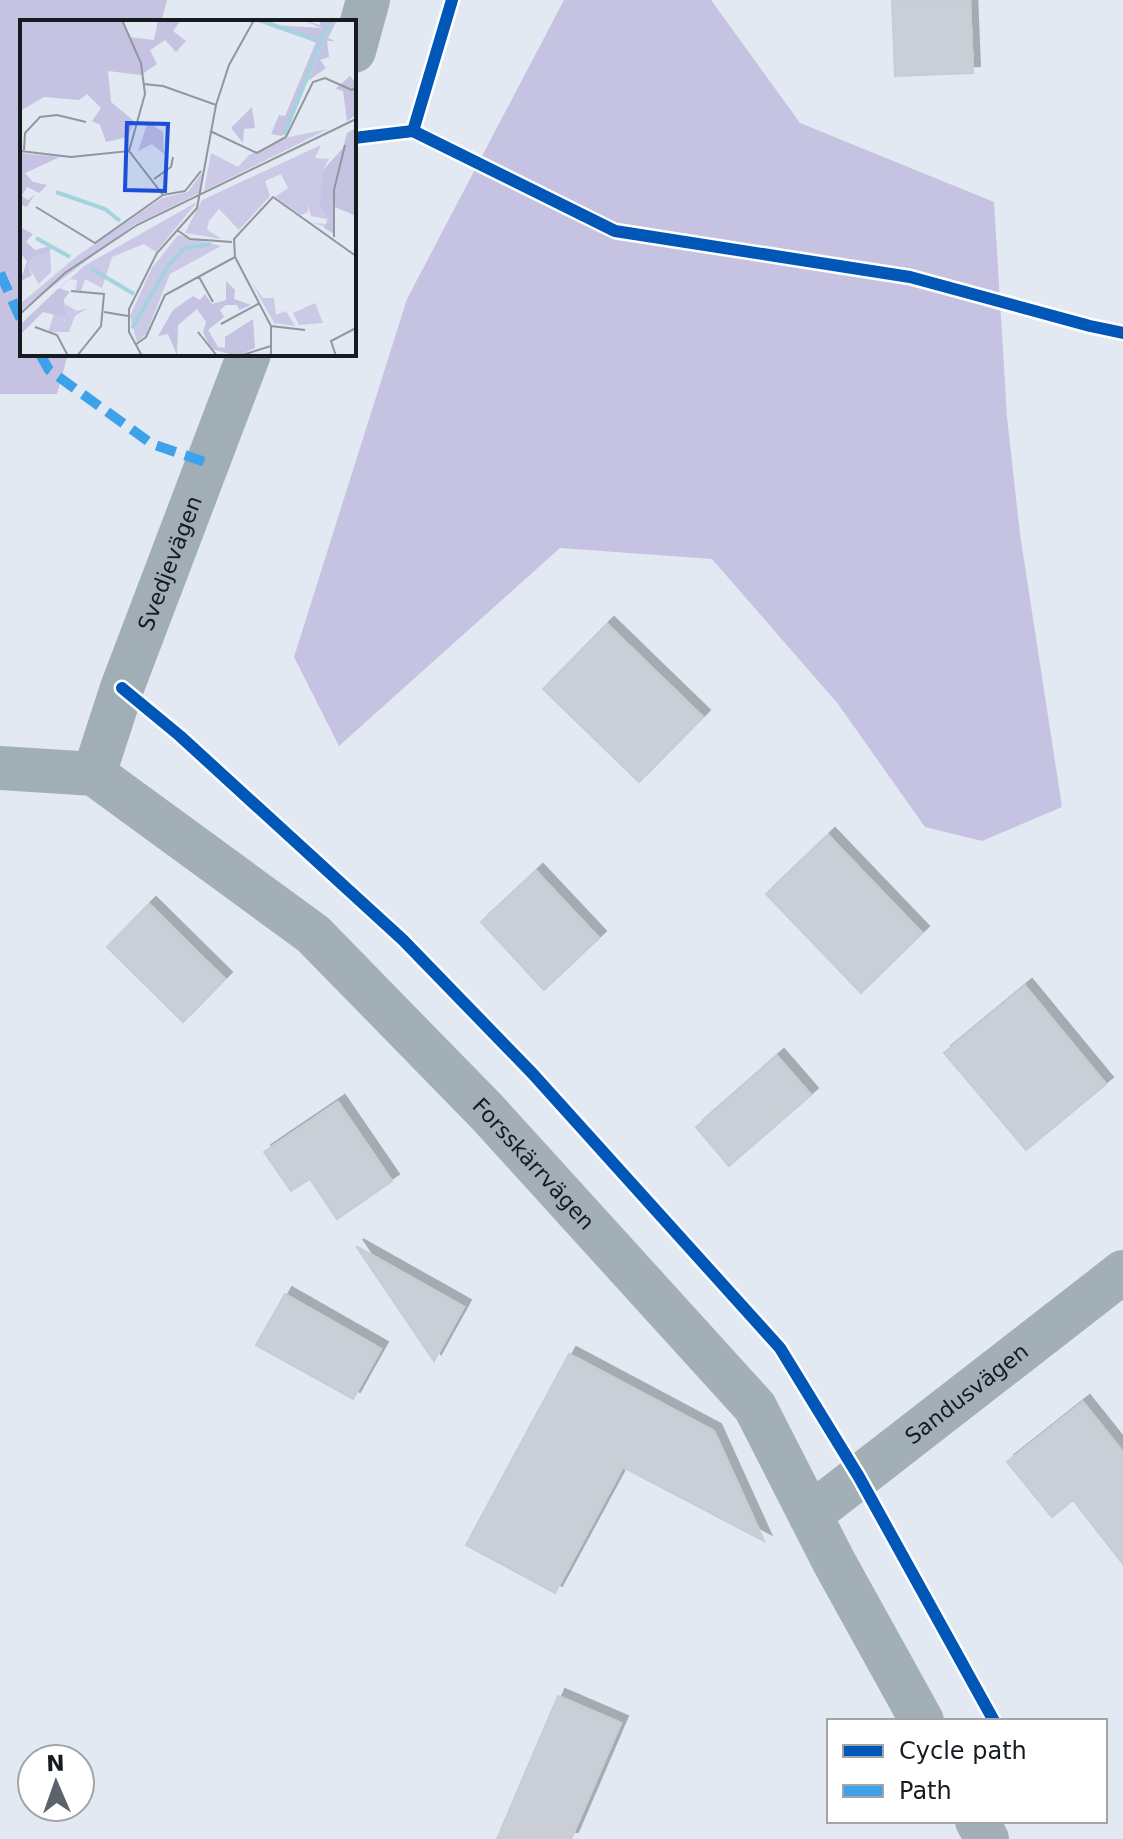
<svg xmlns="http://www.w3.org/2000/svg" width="1123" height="1839" font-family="'DejaVu Sans',sans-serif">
<defs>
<filter id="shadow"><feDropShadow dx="7" dy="-7" stdDeviation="0" flood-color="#0004"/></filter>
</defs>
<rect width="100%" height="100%" fill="#e2e9f2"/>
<g fill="#c6c2e1">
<path d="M 0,0 L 167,0 L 161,22 L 22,22 L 22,354 L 68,354 L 57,394 L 0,394 Z"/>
<path d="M 564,0 L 711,0 L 800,123 L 994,202 L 1007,417 L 1020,534 L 1062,807 L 982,841 L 925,827 L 838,704 L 712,559 L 560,548 L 339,746 L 294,657 L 407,299 Z"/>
</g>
<g fill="#cacfd7" stroke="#c8ccd4" stroke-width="2" filter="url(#shadow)">
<path d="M 892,0 L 970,0 L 973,73 L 895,76 Z"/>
<path d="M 607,624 L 703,717 L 639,782 L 543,689 Z"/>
<path d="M 828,835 L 922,933 L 861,993 L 766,894 Z"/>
<path d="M 536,871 L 599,938 L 544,990 L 481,922 Z"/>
<path d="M 149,904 L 225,979 L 183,1022 L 107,947 Z"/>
<path d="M 1025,986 L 1106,1084 L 1026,1150 L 944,1053 Z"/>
<path d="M 777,1056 L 811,1095 L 729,1166 L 696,1127 Z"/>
<path d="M 338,1102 L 392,1181 L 337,1219 L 310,1179 L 291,1191 L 264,1152 Z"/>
<path d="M 356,1246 L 464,1307 L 434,1361 Z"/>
<path d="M 285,1294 L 381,1349 L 353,1399 L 256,1345 Z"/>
<path d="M 569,1354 L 714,1431 L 764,1541 L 623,1467 L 555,1593 L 466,1545 Z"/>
<path d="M 1083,1402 L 1123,1452 L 1123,1564 L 1073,1500 L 1052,1517 L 1007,1462 Z"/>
<path d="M 558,1696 L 621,1723 L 593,1788 L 571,1839 L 497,1839 Z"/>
</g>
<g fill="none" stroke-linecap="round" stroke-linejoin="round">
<g stroke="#a3afb7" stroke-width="44">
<path id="s1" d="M 0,768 L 94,774 L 313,934 L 487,1112 L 755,1407 L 834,1562 L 922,1721"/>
<path id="s2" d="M 810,1515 L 1123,1272"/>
<path d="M 977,1821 L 987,1839"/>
</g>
<g stroke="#a1aeb6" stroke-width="44">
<path d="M 354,51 L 368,0"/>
<path id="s3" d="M 94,774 L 122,688 L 249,354"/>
</g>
<g stroke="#3da2ea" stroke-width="10" stroke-dasharray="20 10" stroke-linecap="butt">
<path d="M 0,273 L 22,322"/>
<path d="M 40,354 L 49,370 L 152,444 L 208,463"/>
</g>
<defs>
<g id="cycleway">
<path d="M 413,131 L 615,231 L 910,277 L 1090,326 L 1123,333"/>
<path d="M 354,138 L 413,131 L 452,0"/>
<path d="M 122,688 L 180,736 L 403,940 L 532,1073 L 780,1348 L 859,1477 L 994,1721"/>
</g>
</defs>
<use href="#cycleway" stroke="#fff" stroke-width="17"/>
<use href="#cycleway" stroke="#0057b8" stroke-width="12"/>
</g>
<g text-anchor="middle" stroke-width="6" stroke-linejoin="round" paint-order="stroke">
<g font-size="22" fill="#161b20" stroke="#fff">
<text dy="8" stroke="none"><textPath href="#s3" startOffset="224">Svedjevägen</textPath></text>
<text dy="8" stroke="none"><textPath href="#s1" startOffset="684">Forsskärrvägen</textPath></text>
<text dy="8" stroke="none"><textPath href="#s2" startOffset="198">Sandusvägen</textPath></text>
</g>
</g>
<g transform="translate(20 20)">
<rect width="336" height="336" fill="#e2e9f2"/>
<path d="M 308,109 L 184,171 L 191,133 L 218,147 L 229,135 L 269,117 ZM 301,125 L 295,138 L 309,139 L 303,150 L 303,188 L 310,202 L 306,206 L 291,203 L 306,204 L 307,199 L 291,196 L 288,185 L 288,192 L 281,195 L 255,177 L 268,168 L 261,154 L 245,161 L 250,176 L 219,210 L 199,189 L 208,178 L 189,201 L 187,210 L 202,219 L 165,213 L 182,180 ZM 183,151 L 179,173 L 114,205 L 0,291 L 0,284 L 57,236 L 142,178 L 168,172 ZM 177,182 L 136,232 L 124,224 L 92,237 L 82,268 L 65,259 L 61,271 L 56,270 L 57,260 L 49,259 L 0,305 L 64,246 ZM 158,215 L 201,226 L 150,254 L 126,314 L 117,322 L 110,296 L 132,248 ZM 30,226 L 31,252 L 19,264 L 8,246 L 13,237 L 30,232 ZM 232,263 L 243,278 L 254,278 L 256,295 L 266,291 L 275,306 L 254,303 ZM 295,283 L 303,303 L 279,305 L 273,293 ZM 45,284 L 57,291 L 68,288 L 55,296 L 49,312 L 28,312 L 34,294 L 44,297 L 45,303 Z" fill="#cbc9e5"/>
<path d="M 0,0 L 101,0 L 109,17 L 134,20 L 138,0 L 161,0 L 153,11 L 166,21 L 156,32 L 145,20 L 130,30 L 137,44 L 121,55 L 88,51 L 91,82 L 114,101 L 108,117 L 86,122 L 80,105 L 72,101 L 81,88 L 67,74 L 59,80 L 24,77 L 0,91 ZM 282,0 L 300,5 L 300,0 L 310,0 L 262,116 L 251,114 L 259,95 L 265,96 L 296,22 L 251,5 L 302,8 ZM 312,0 L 317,0 L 308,18 L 315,21 L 307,21 L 309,37 L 300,40 L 306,48 L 288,61 ZM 330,56 L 336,63 L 336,95 L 327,101 L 323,71 L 315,69 ZM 232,87 L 235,108 L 224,109 L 223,123 L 211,108 ZM 128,102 L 143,112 L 144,134 L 132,124 L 118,131 ZM 336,108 L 336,196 L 315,187 L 314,214 L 303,207 L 310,202 L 300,184 L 303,150 L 323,128 L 327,113 ZM 0,133 L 40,137 L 5,153 L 13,162 L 27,165 L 19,173 L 7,167 L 2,176 L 8,180 L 15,174 L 7,187 L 0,185 ZM 0,207 L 13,214 L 6,222 L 15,230 L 30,226 L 30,232 L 13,237 L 8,246 L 12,255 L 0,262 L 7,241 L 0,233 ZM 206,261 L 215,270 L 214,279 L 231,285 L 219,290 L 217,285 L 206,285 L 200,290 L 204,297 L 188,310 L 198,327 L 205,328 L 205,317 L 233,299 L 235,328 L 217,336 L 191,329 L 183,312 L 186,302 L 177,289 L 158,305 L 157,335 L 148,314 L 138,316 L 153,290 L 173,276 L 180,280 L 185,274 L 192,284 L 206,280 ZM 39,268 L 50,272 L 44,279 L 46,303 L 44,297 L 23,292 L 0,315 L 0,305 Z" fill="#c6c2e1"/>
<path fill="none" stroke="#a4d3df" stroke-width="4" d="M 239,0 L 298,21M 264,115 L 310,0M 36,172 L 85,189 L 100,201M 16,218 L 50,237M 165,228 L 191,224M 70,248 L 114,274M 112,308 L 150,243 L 166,227"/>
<path fill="none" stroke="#90979e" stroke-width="2" d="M 102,0 L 121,43 L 125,74 L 109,131M 123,64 L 143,66 L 196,85 L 209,45 L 234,0M 190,111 L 237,133 L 266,117 L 293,62 L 305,58 L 332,70 L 336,67M 4,130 L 5,113 L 20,97 L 37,95 L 66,102M 0,131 L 51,137 L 109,131 L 143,175 L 165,171 L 181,151M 134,159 L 151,147 L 153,137M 16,187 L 75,223 L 143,175M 157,210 L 170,219 L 212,222M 314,217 L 314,170 L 325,125M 179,257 L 193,282M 51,271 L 84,274 L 81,306 L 57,336M 84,292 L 108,296M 0,294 L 45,253 L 117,205 L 336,99M 201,304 L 240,283M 15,307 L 37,315 L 48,336M 285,310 L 251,306 L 215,237 L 214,219 L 253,177 L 336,236M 178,312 L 197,336M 115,325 L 126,317 L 145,275 L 215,237M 122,336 L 109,312 L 109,289 L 137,233 L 177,188 L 196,85M 219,336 L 251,326M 251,336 L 251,306M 316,336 L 311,321 L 336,308"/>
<path fill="#1d4ed8" fill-opacity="0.15" stroke="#1d4ed8" stroke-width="4" d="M 107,103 L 148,104 L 145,171 L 105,170 Z"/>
<rect width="336" height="336" fill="none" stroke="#161b20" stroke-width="4"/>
</g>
<rect x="827" y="1719" width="280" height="104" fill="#ffffff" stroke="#a2a4a6" stroke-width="2"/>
<rect x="843" y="1745" width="40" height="12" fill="#0057b8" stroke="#a2a4a6" stroke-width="2"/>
<text x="899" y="1759" font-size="24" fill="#161b20">Cycle path</text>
<rect x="843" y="1785" width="40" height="12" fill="#3da2ea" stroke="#a2a4a6" stroke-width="2"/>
<text x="899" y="1799" font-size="24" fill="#161b20">Path</text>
<g transform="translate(56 1783) rotate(358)"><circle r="38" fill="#ffffff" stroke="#a2a4a6" stroke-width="2"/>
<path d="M0-6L14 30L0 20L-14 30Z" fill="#5d636a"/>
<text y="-12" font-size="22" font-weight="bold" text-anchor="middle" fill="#161b20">N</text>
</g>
</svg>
